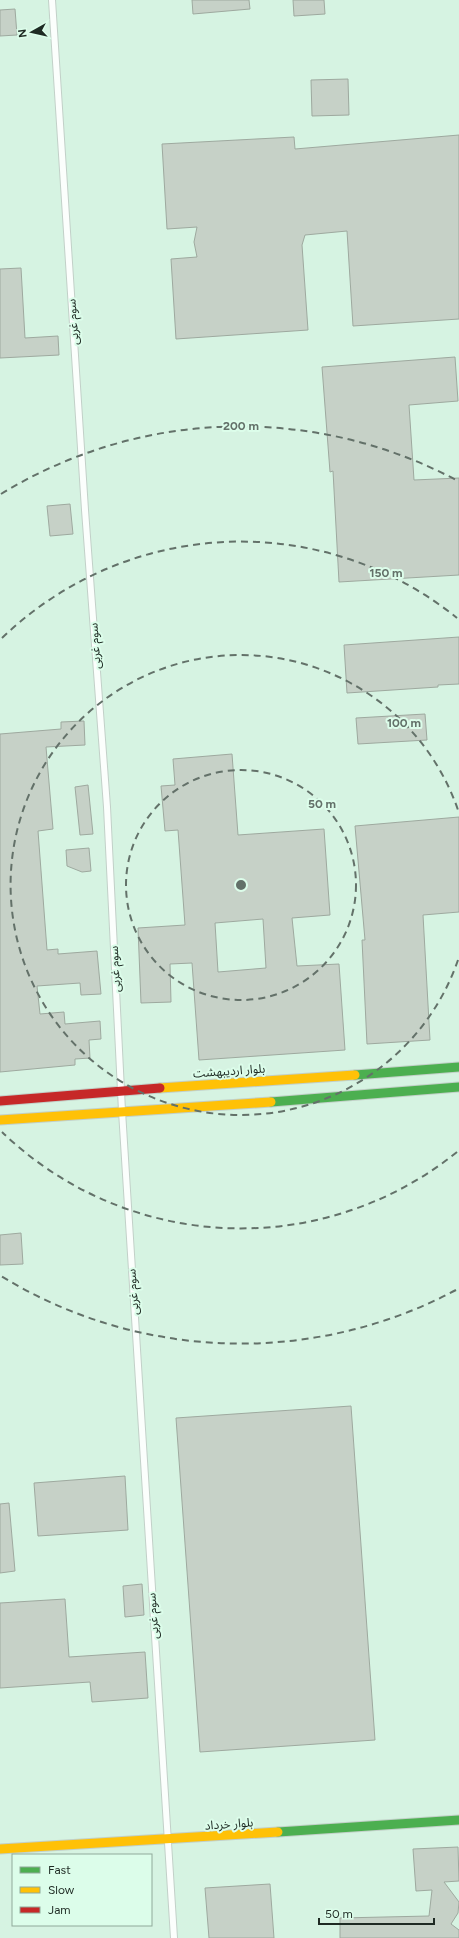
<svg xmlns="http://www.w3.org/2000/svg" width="459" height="1938" font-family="Figtree,'Noto Sans Arabic',sans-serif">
<rect width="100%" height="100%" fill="#e4f5eb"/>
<path fill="#d6f3e2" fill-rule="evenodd" d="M 0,0 L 459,0 L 459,1938 L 0,1938 ZM 13,1855 L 151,1855 L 151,1925 L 13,1925 Z"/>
<g fill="#c6d1c7" stroke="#9ea99f" fill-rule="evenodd">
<path d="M 192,0 L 249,0 L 250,9 L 193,14 Z"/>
<path d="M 293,0 L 324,0 L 325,14 L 294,16 Z"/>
<path d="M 15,9 L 17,35 L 0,36 L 0,10 Z"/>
<path d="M 348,79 L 349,115 L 312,116 L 311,80 Z"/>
<path d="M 459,135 L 459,319 L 353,326 L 347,231 L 305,235 L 302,245 L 308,330 L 176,339 L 171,259 L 197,257 L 194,242 L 197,227 L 167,229 L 162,144 L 294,137 L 295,149 Z"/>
<path d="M 21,268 L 25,338 L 58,336 L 59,355 L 0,358 L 0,269 Z"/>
<path d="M 455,357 L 458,401 L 409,405 L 414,480 L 459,478 L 459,575 L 339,582 L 333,471 L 330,472 L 322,367 Z"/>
<path d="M 70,504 L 73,534 L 50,536 L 47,506 Z"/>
<path d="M 459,637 L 459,684 L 438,685 L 438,687 L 347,693 L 344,645 Z"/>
<path d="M 425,714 L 427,740 L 358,744 L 356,718 Z"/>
<path d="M 84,721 L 85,745 L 46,747 L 53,829 L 38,831 L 47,950 L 58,949 L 58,954 L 97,951 L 101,994 L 81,995 L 80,983 L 37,986 L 40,1014 L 64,1012 L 65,1024 L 100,1021 L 101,1039 L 89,1040 L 90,1058 L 75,1059 L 75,1065 L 0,1072 L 0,734 L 61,729 L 61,722 Z"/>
<path d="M 232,754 L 238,835 L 324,829 L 330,915 L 292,918 L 297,966 L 339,964 L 345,1050 L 199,1060 L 192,963 L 170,964 L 171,1002 L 141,1003 L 138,928 L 185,925 L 178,830 L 165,831 L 161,786 L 175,785 L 173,759 ZM 263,919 L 266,968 L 218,972 L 215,923 Z"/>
<path d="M 88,785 L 93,834 L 80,835 L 75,787 Z"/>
<path d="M 459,817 L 459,912 L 423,915 L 430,1040 L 367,1044 L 362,940 L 365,940 L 355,826 Z"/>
<path d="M 89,848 L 91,871 L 82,872 L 67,866 L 66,850 Z"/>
<path d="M 21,1233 L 23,1264 L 0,1265 L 0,1235 Z"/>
<path d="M 351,1406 L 375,1740 L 200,1752 L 176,1418 Z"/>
<path d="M 125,1476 L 128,1530 L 38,1536 L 34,1483 Z"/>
<path d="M 9,1503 L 15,1571 L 0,1573 L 0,1504 Z"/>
<path d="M 142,1584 L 144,1615 L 125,1617 L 123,1586 Z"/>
<path d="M 65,1599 L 69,1657 L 145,1652 L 148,1698 L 92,1702 L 90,1682 L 0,1688 L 0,1603 Z"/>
<path d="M 458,1847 L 459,1881 L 444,1882 L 459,1902 L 458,1913 L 451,1924 L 459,1930 L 459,1938 L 340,1938 L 340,1918 L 429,1916 L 432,1890 L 416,1891 L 413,1849 Z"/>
<path d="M 270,1884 L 274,1938 L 209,1938 L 205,1888 Z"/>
</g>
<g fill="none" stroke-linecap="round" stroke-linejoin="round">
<defs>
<path id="lane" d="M 52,0 L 85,510 L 107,807 L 122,1111 L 174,1938"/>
<g id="fast">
<path d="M 355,1075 L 459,1067"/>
<path d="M 271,1102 L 459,1087"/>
<path d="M 278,1832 L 459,1820"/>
</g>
<g id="slow">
<path d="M 160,1088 L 355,1075"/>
<path d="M 0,1120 L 271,1102"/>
<path d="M 0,1849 L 278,1832"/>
</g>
<path id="jam" d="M 0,1101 L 160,1088"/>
</defs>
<use href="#lane" stroke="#c2d0c8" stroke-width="8"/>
<use href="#fast" stroke="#c2d0c8" stroke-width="11"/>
<use href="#slow" stroke="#c2d0c8" stroke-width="11"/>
<use href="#jam" stroke="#c2d0c8" stroke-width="11"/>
<use href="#lane" stroke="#fbfefc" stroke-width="6"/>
<use href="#fast" stroke="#4caf50" stroke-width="9"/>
<use href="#slow" stroke="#ffc107" stroke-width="9"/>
<use href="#jam" stroke="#c62828" stroke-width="9"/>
</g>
<g fill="none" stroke="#637169" stroke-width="2" stroke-dasharray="7 5">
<circle cx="241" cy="885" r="115"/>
<path d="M458 960A230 230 0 1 1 458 810"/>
<path d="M457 1152A344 344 0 0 1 2 1132M2 638A344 344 0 0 1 457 618"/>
<path d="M456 1290A459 459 0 0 1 1 1276M1 494A459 459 0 0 1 456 480"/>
</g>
<g text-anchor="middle" stroke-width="4" stroke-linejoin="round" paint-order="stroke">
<g font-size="12" fill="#1e2a23" stroke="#dcfdea">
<text transform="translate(73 322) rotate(-94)" y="4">سوم غربی</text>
<text transform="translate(95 646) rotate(-94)" y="4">سوم غربی</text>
<text transform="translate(115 969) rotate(-93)" y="4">سوم غربی</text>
<text transform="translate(229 1071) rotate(-4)" y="4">بلوار اردیبهشت</text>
<text transform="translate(133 1292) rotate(-94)" y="4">سوم غربی</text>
<text transform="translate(153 1616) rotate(-94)" y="4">سوم غربی</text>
<text transform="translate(229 1824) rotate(-4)" y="4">بلوار خرداد</text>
</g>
</g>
<circle cx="241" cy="885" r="6" fill="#637169" stroke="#dcfdea" stroke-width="2"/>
<g font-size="12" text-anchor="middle" font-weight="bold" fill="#637169" stroke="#dcfdea" stroke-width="4" stroke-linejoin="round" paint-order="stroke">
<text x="241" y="430">200 m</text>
<text x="386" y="577">150 m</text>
<text x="404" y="727">100 m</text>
<text x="322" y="808">50 m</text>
</g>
<rect x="12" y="1854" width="140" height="72" fill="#dcfdea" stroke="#90a99a"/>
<rect x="20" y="1867" width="20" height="6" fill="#4caf50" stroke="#90a99a"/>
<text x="48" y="1874" font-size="12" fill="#1e2a23">Fast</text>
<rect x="20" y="1887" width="20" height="6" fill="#ffc107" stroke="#90a99a"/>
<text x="48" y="1894" font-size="12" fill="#1e2a23">Slow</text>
<rect x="20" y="1907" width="20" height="6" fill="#c62828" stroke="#90a99a"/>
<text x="48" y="1914" font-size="12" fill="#1e2a23">Jam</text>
<g transform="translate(32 32) rotate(262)" stroke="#dcfdea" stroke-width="3" paint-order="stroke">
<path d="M0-3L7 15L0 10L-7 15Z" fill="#1e2a23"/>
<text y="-6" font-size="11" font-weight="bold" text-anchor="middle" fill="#1e2a23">N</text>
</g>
<path d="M319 1918v6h115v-6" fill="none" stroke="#1e2a23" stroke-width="2"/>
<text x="325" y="1918" font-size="12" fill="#1e2a23" stroke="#dcfdea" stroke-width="3" paint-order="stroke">50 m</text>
</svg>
